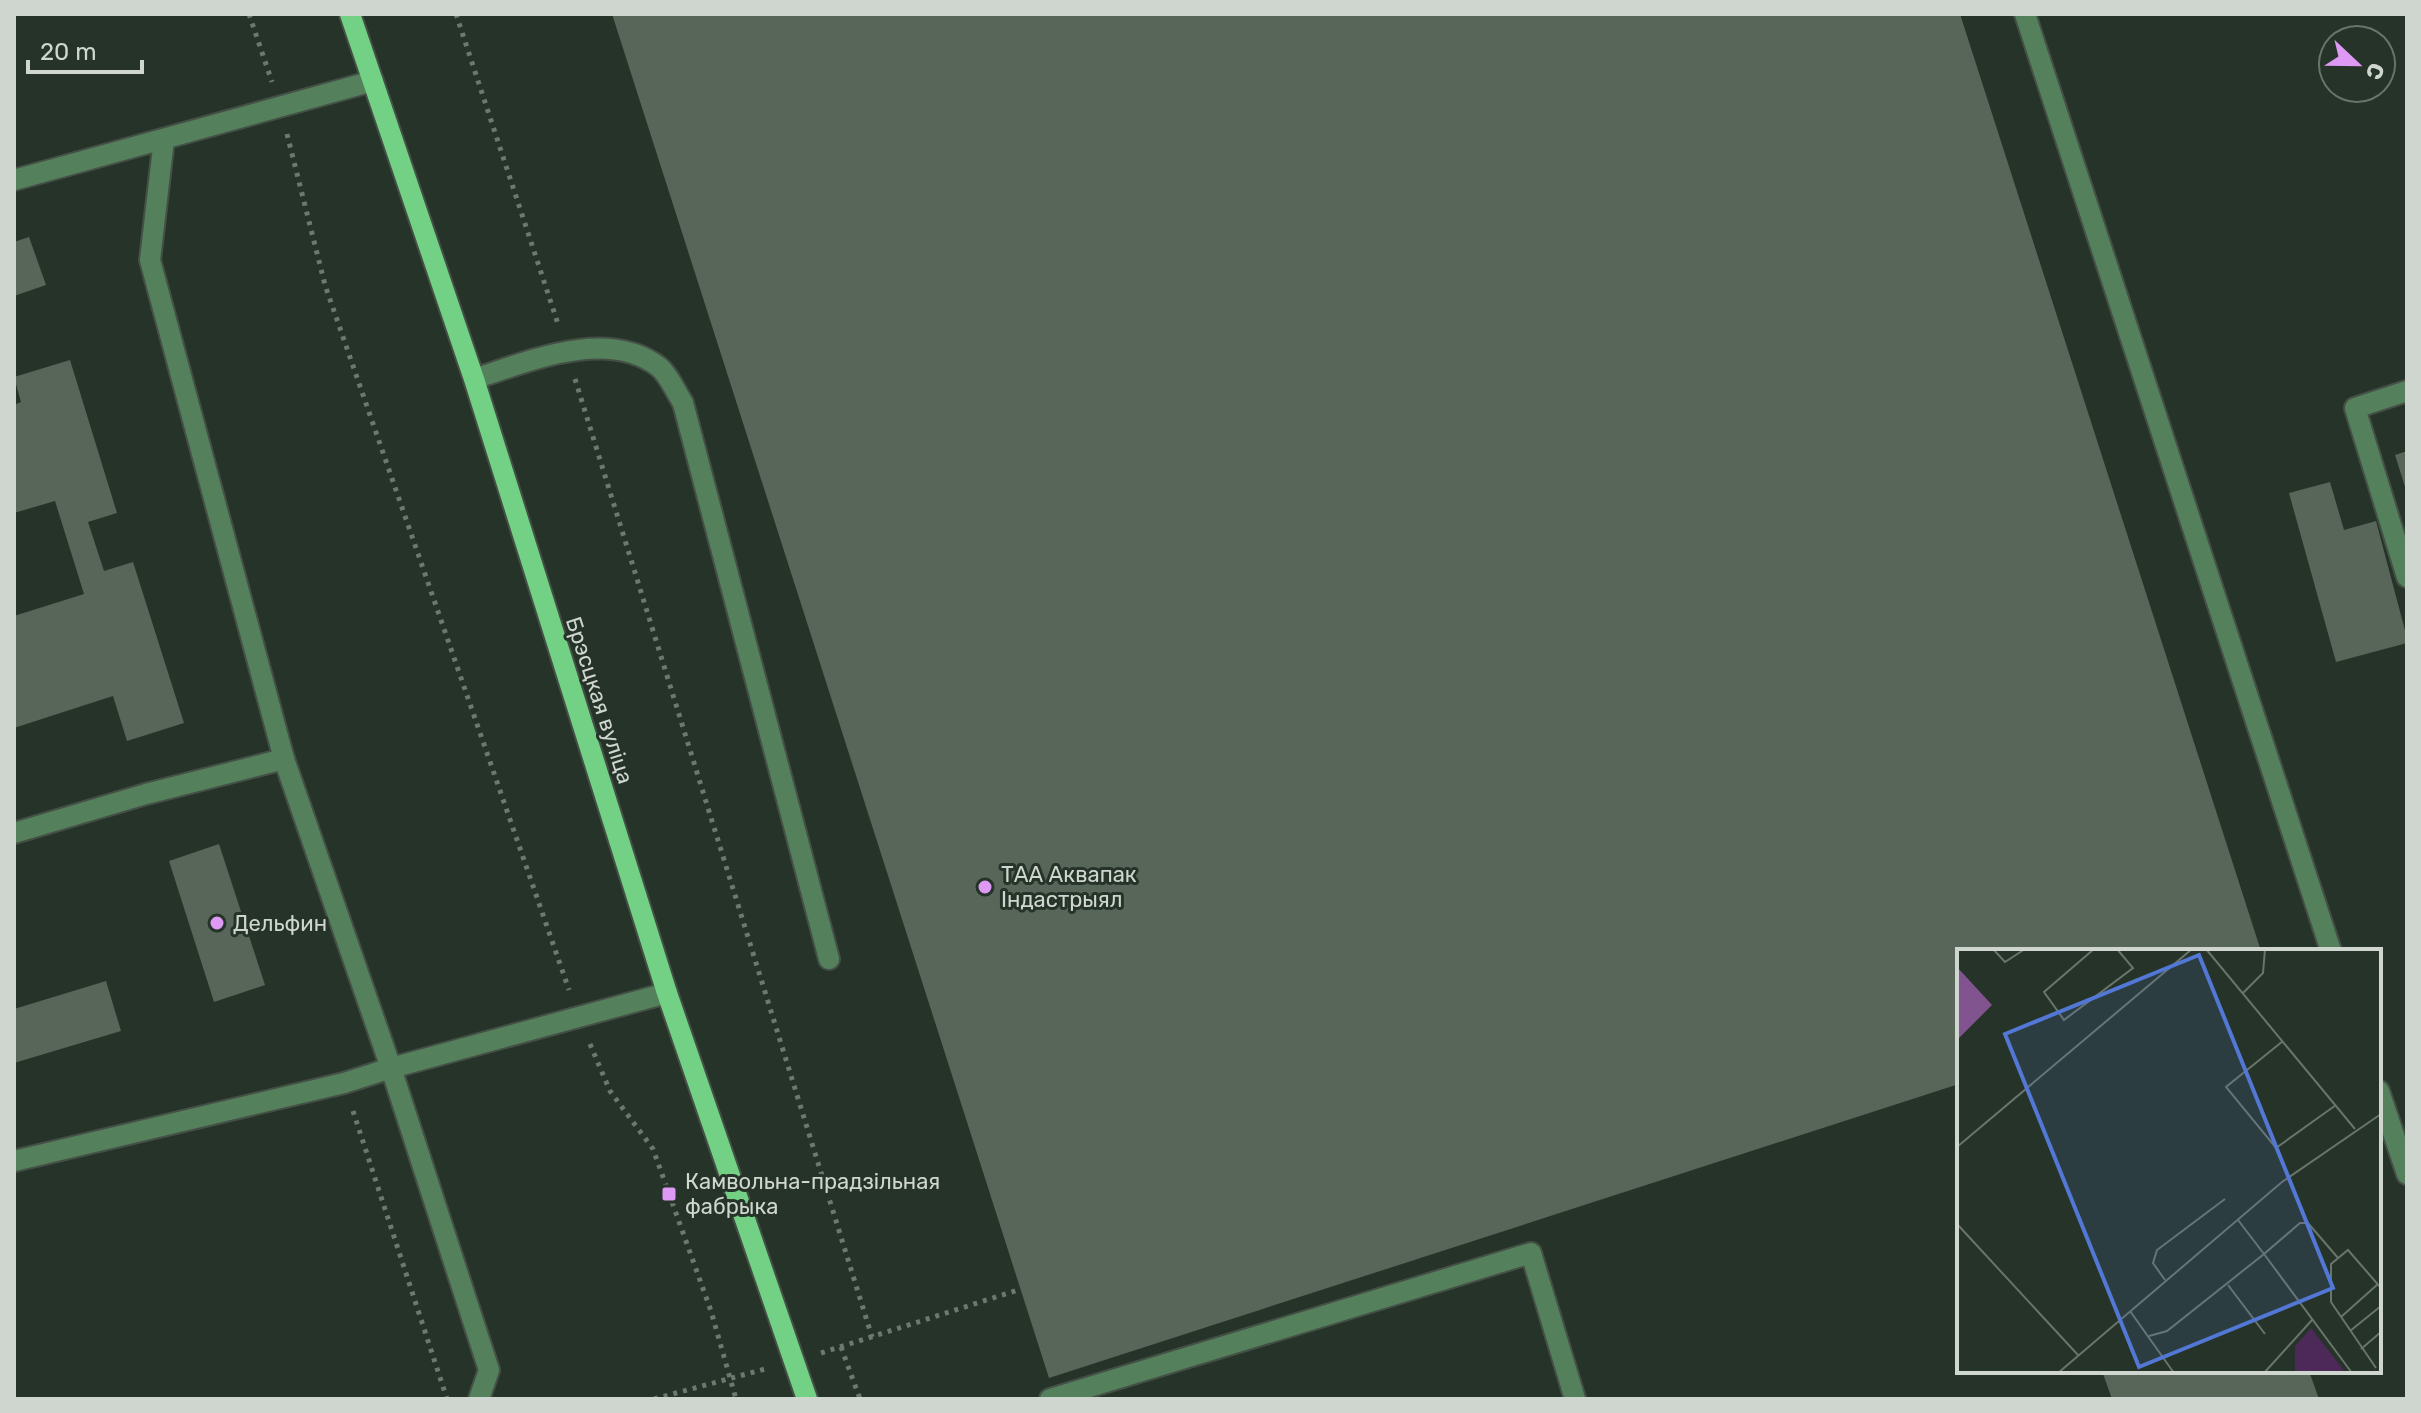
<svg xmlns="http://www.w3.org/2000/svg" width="2421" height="1413" font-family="Rubik,sans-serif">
<rect width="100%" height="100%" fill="#263328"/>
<g fill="#576659">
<path d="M 612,14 L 1960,14 L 2261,951 L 1959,951 L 1959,1084 L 1049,1378 Z"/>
<path d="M 29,237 L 46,285 L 14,296 L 14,242 Z"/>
<path d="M 70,360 L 117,513 L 88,522 L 104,571 L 133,562 L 184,723 L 127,741 L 113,696 L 14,728 L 14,616 L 84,594 L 55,501 L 14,513 L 14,405 L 21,402 L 14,377 Z"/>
<path d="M 2407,451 L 2407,490 L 2406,490 L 2395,455 Z"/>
<path d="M 2330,482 L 2344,530 L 2376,521 L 2407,638 L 2407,643 L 2336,662 L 2289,493 Z"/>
<path d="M 219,844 L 265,985 L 214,1002 L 169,861 Z"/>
<path d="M 106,981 L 121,1031 L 14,1063 L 14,1009 Z"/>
<path d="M 2102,1371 L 2309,1371 L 2319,1399 L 2112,1399 Z"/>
</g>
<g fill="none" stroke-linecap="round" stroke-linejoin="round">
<defs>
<g id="minor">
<path d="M 2025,14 L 2331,951"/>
<path d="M 164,139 L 150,260 L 284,759 L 391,1068 L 667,993"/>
<path d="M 14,180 L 373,81"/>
<path d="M 474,379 C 527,362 607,327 659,367 C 668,374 676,392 683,403 L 829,959"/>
<path d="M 2407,391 L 2355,408 L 2407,577"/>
<path d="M 14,833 L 146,794 L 284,759"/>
<path d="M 2379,1091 L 2407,1174"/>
<path d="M 14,1161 L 344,1083 L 391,1068 L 489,1370 L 479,1399"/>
<path d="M 1050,1399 L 1531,1253 L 1575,1399"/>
</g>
<path id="major" d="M 350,14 L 474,379 L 667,993 L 807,1399"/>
</defs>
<use href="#minor" stroke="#445046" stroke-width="24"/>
<use href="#major" stroke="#445046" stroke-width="24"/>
<g stroke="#6d786f" stroke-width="5" stroke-dasharray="4 6" stroke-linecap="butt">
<path d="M 249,14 L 272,82"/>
<path d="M 456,14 L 558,324"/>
<path d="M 287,134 L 325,285 L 569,990"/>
<path d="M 575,379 L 872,1337"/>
<path d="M 590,1044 L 610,1091 L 653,1149 L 711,1311 L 736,1399"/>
<path d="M 353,1111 L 447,1399"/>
<path d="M 841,1347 L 860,1399"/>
<path d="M 821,1353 L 1021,1289"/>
<path d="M 654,1399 L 765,1369"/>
</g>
<use href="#minor" stroke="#55805c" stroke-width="20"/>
<use href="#major" stroke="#73d185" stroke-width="20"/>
</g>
<g fill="#dd99f4" stroke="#263328" stroke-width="3">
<circle cx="985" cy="887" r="8"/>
<circle cx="217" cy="923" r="8"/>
<rect x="661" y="1186" width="16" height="16" rx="4"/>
</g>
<g text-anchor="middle" stroke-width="6" stroke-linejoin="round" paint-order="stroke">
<g font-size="22" fill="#ced6cf" stroke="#263328">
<text transform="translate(600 700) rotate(72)" y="8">Брэсцкая вуліца</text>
</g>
<g font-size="22" fill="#ced6cf" stroke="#263328" text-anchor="start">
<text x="1001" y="882">ТАА Аквапак<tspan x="1001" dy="25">Індастрыял</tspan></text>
<text x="233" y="931">Дельфин</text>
<text x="685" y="1189">Камвольна-прадзільная<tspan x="685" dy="25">фабрыка</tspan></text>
</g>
</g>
<g transform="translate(1957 949)">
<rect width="424" height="424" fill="#263328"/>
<path d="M 354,379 L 389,424 L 338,424 L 338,397 Z" fill="#4c2958"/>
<path d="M 0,18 L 35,56 L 0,91 Z" fill="#815490"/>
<path fill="none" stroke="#69746b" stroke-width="2" d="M 36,0 L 48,13 L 68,0M 137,0 L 87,43 L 107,71 L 176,19 L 160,0M 249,0 L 398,180M 286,44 L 306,24 L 308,0M 326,92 L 269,138 L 319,199 L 379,156M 0,198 L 235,0M 0,275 L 121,406M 381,309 L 351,274 L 343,274 L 307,305 L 395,424M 208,331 L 196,314 L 200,301 L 268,250M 271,336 L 308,385M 173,362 L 217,424M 384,368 L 421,335M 393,382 L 424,357M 192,387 L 210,382 L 307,305 L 281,271M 404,400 L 424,383M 419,419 L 374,353 L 374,315 L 391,301 L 424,339M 101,424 L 325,233 L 424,165M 307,424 L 355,371"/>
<path fill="#5277d5" fill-opacity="0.15" stroke="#5277d5" stroke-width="4" d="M 242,6 L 376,339 L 182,418 L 48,85 Z"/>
<rect width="424" height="424" fill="none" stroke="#ced6cf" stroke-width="4"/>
</g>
<rect width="2421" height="1413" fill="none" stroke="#ced6cf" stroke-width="32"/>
<g transform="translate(2357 64) rotate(112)"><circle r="38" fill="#263328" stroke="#69746b" stroke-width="2"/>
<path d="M0-6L14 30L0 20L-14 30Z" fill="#dd99f4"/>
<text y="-12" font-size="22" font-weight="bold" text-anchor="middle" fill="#ced6cf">С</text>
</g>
<path d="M28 60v12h114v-12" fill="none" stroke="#ced6cf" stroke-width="4"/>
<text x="40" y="60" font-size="24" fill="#ced6cf" stroke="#263328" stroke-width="6" paint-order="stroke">20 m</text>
</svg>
